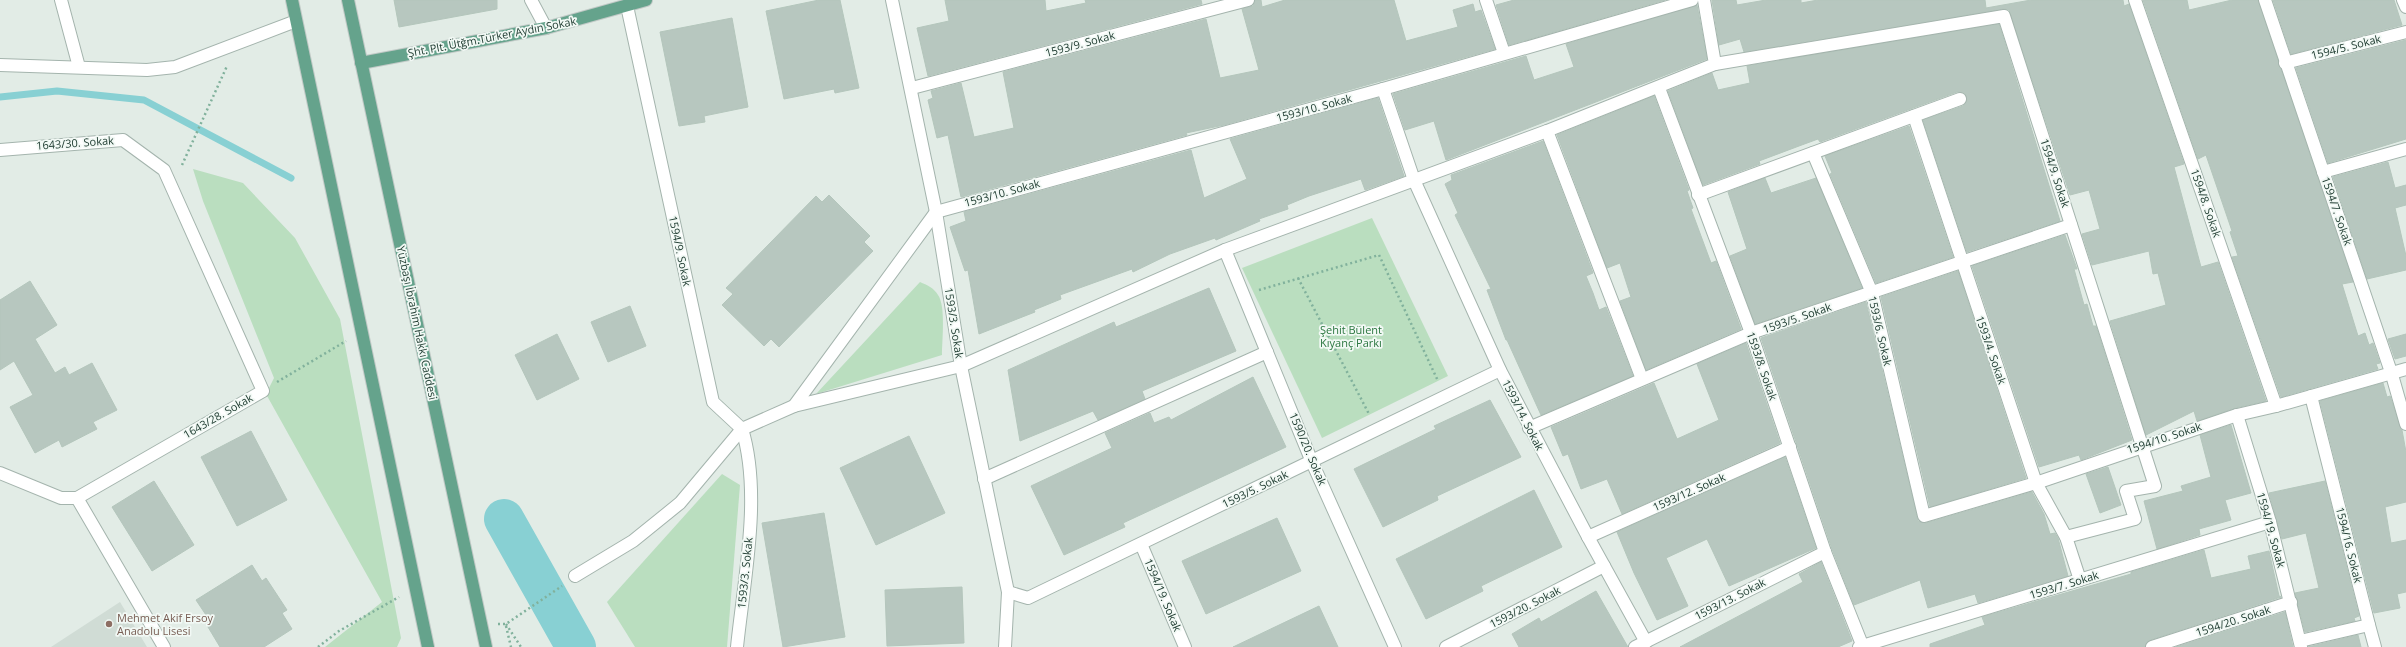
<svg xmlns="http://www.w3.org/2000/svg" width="2406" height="647" font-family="'Open Sans',sans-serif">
<rect width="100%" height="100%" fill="#e2ece6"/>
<path fill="#d0dcd5" d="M 120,602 L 147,647 L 51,647 Z"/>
<g fill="#badebf">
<path d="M 193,169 L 243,183 L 295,238 L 340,319 L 401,638 L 397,647 L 325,647 L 382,602 L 266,394 L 274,378 L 203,201 Z"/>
<path d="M 1372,218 L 1448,376 L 1322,438 L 1242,268 Z"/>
<path d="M 920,282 C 927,285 934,288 938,295 C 946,306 942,341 942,355 L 816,394 Z"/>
<path d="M 722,474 L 740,485 L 727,647 L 635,647 L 607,602 Z"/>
</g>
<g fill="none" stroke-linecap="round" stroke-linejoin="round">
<path stroke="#88d0d3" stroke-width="7" d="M 0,97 L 57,91 L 144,100 L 291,178"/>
<path stroke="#88d0d3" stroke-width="40" d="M 504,519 L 576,647"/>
</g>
<g fill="#b7c7bf" stroke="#b4c6bc">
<path d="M 394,0 L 497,0 L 497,9 L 399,27 Z"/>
<path d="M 819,0 L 840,0 L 859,88 L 835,93 L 834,89 L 784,99 L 766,11 Z"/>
<path d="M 945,0 L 1045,0 L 1046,11 L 1086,3 L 1085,0 L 1201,0 L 1202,4 L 928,76 L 917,28 L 949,21 Z"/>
<path d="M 1255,0 L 1261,0 L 1262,7 L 1285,0 L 1394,0 L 1406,41 L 1458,27 L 1453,10 L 1473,4 L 1475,12 L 1481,10 L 1495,49 L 1224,125 L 1186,133 L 1187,135 L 961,197 L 948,135 L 937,138 L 928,100 L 933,98 L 931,91 L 961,83 L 974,137 L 1014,128 L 1003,72 L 1206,19 L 1220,78 L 1259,70 L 1242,9 L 1253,6 Z"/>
<path d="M 1514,0 L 1665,0 L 1509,45 L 1496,5 Z"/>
<path d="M 1712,0 L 1736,0 L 1737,5 L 1766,0 L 1801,0 L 1801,3 L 1818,0 L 1985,0 L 1986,8 L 2031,0 L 2123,0 L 2124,6 L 2129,4 L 2184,164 L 2174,167 L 2201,267 L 2218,262 L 2266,401 L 2235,408 L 2197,421 L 2194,411 L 2146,435 L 2110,321 L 2166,305 L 2158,273 L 2153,274 L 2149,251 L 2092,265 L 2082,234 L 2100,229 L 2089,190 L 2070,195 L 2009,10 L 2003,9 L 1744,52 L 1740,39 L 1719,45 Z"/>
<path d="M 2143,0 L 2187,0 L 2189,10 L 2232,0 L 2258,0 L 2353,282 L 2342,284 L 2358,336 L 2365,333 L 2369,345 L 2373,343 L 2380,363 L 2376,364 L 2378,369 L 2281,397 L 2232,257 L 2238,256 L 2230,232 L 2232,231 L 2206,155 L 2198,159 Z"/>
<path d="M 2273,0 L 2394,0 L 2402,25 L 2291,54 Z"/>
<path d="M 1697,5 L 1707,59 L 1446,160 L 1434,121 L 1405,130 L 1393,94 L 1526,56 L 1534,80 L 1574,67 L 1566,44 Z"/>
<path d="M 732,18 L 748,107 L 704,116 L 705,122 L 679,126 L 660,32 Z"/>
<path d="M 1999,24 L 2060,221 L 1967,252 L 1923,120 L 1963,106 L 1967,100 L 1964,93 L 1957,92 L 1820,142 L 1818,139 L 1799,146 L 1759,161 L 1760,164 L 1703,185 L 1668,91 L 1712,73 L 1718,90 L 1750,83 L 1747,66 Z"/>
<path d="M 2406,40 L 2406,139 L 2328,163 L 2296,68 Z"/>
<path d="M 1654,96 L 1689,190 L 1687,191 L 1693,208 L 1691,209 L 1711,263 L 1716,261 L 1741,329 L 1646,370 L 1620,301 L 1631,297 L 1620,263 L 1607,268 L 1557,135 Z"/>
<path d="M 1378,98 L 1404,176 L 1365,190 L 1361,179 L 1309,196 L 1287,205 L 1288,209 L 1259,219 L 1260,221 L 1216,240 L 1215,238 L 1170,254 L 1133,272 L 1132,269 L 1060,295 L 1061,299 L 1034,310 L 1035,312 L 979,334 L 968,270 L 965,271 L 950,227 L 966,221 L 964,212 L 1191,150 L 1204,198 L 1247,179 L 1230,139 Z"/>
<path d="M 1909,126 L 1953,257 L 1876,283 L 1830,174 L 1832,173 L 1825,156 Z"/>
<path d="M 1543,141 L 1593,273 L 1586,276 L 1593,293 L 1599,310 L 1606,307 L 1633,376 L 1541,415 L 1507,340 L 1506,340 L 1487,290 L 1491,289 L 1455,215 L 1458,213 L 1445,184 L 1452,180 L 1451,175 Z"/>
<path d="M 2388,162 L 2395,188 L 2406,185 L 2406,205 L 2395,208 L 2406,256 L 2406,270 L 2367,279 L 2333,177 Z"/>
<path d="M 1765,178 L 1771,193 L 1816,178 L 1862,288 L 1755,324 L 1730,256 L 1747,249 L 1728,192 Z"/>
<path d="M 829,195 L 870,236 L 864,242 L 873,251 L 779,347 L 771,339 L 764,346 L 722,305 L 733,294 L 726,288 L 816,196 L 822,202 Z"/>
<path d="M 2065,235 L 2077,269 L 2074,269 L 2084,305 L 2087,304 L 2093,326 L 2096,326 L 2132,440 L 2081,460 L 2079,455 L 2039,467 L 1972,266 Z"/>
<path d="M 1958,271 L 2026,478 L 1930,507 L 1881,297 Z"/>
<path d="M 30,281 L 57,325 L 35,339 L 55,373 L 65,367 L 69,375 L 92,363 L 117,410 L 93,422 L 97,429 L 62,447 L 59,440 L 35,453 L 10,407 L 33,395 L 14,361 L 0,370 L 0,300 Z"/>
<path d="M 1209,288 L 1236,351 L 1142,391 L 1145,399 L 1098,420 L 1093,411 L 1020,441 L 1008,370 L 1114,322 L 1116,327 Z"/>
<path d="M 1866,302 L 1918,521 L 1926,523 L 2032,492 L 2044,514 L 2050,534 L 2055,533 L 2058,538 L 2068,576 L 1978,603 L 1975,594 L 1928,608 L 1920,580 L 1854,605 L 1832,549 L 1761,338 Z"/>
<path d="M 630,306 L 646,346 L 608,362 L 591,322 Z"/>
<path d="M 557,334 L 579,379 L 537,400 L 515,355 Z"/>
<path d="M 2406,334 L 2406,356 L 2395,359 L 2388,339 Z"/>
<path d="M 1746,343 L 1780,443 L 1622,514 L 1607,479 L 1581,489 L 1568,454 L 1563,456 L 1551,427 L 1654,383 L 1677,439 L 1719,420 L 1697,364 Z"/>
<path d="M 1253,377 L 1286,447 L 1123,523 L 1125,527 L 1064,555 L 1031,486 L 1112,448 L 1105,433 L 1150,413 L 1154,423 L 1169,417 L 1171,420 Z"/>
<path d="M 2383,383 L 2387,397 L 2390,396 L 2402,430 L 2406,452 L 2406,502 L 2385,507 L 2391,543 L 2406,540 L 2406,592 L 2397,594 L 2400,608 L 2374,613 L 2320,401 Z"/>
<path d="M 1490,400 L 1521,457 L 1437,496 L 1438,500 L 1383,527 L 1354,469 L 1436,429 L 1434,426 Z"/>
<path d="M 2231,425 L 2251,493 L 2225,500 L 2231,520 L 2199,529 L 2200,535 L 2157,549 L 2144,501 L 2183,491 L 2181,486 L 2211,477 L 2200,435 Z"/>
<path d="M 251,431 L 287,500 L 237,526 L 201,457 Z"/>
<path d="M 909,436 L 945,513 L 876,545 L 840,468 Z"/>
<path d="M 1785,457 L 1816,548 L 1729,586 L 1707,539 L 1666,558 L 1688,606 L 1657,620 L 1634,573 L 1617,532 Z"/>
<path d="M 2108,467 L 2121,505 L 2100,513 L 2086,474 Z"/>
<path d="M 154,481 L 194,545 L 152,571 L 112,507 Z"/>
<path d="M 2325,481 L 2359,616 L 2354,618 L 2355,621 L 2305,632 L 2295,593 L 2319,588 L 2306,533 L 2282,539 L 2269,493 Z"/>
<path d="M 1534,490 L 1562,547 L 1481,586 L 1483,591 L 1426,619 L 1396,559 Z"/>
<path d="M 824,513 L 845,637 L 783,647 L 762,523 Z"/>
<path d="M 1277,518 L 1301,571 L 1206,614 L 1182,561 Z"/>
<path d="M 2204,550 L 2211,578 L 2251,569 L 2248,556 L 2269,551 L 2279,596 L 2281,597 L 2150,640 L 2145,647 L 1930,647 L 1930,644 L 1985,625 L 1982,617 L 2131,574 L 2131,572 Z"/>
<path d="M 1821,562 L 1852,641 L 1838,647 L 1680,647 L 1803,582 L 1799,574 Z"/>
<path d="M 252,565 L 262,581 L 266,578 L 287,610 L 282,613 L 292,629 L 264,647 L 220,647 L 202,617 L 206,615 L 196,600 Z"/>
<path d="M 962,587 L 964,643 L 887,646 L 885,590 Z"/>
<path d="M 1596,591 L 1628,647 L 1519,647 L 1512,634 L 1539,618 L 1541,622 Z"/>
<path d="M 1319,606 L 1338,647 L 1233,647 Z"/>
<path d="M 2285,612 L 2293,647 L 2176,647 Z"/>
<path d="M 2358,635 L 2361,647 L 2308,647 Z"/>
</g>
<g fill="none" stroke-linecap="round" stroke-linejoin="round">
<defs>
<g id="minor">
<path d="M 61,0 L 79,67"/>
<path d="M 531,0 L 546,28"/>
<path d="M 892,0 L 936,212 L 961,366 L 1008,592 L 1005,647"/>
<path d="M 1486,0 L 1504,53"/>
<path d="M 1692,0 L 1383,89 L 936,212 L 794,406 L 961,366 L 1225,250 L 1547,131 L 1715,64 L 1704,0"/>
<path d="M 2135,0 L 2276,406"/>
<path d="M 2265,0 L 2392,375 L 2406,424"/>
<path d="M 2403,0 L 2406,7"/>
<path d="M 627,6 L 713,402 L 742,429 L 794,406"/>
<path d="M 2285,63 L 2406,32"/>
<path d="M 1715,64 L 2004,16 L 2155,486 L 2126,491 L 2135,519 L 2066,537"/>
<path d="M 0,65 L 147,70 L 175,67 L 296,21"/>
<path d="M 912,88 L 1248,0"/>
<path d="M 1659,88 L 1751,333 L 1825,552 L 1863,647"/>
<path d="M 1383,89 L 1414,180 L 1500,370 L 1588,537 L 1646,642"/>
<path d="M 1914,116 L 2036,483 L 2066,537 L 2080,580"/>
<path d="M 1547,131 L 1642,379"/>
<path d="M 0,150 L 123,140 L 164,170 L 263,391 L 77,498 L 61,498 L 0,473"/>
<path d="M 1813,153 L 1872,293 L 1924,516 L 2036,483 L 2237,415 L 2276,406 L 2406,369"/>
<path d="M 2323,172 L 2406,149"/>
<path d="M 1698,195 L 1960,99"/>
<path d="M 1225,250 L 1312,462 L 1395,647"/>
<path d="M 2237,415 L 2270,522 L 2301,647"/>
<path d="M 1529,428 L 1751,333 L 2071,225"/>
<path d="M 984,479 L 1267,352"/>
<path d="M 77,498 L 164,647"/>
<path d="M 1588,537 L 1790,447"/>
<path d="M 1141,544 L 1185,647"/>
<path d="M 575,576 L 633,541 L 680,503 L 742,429"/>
<path d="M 1008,592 L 1028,598 L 1500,370"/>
<path d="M 2369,625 L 2375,647"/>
<path d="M 2300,641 L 2369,625 L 2311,396"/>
<path d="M 737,647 C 744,579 762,494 742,429"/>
<path d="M 1446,647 L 1604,566"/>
<path d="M 1635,647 L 1825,552"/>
<path d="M 1859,647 L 2270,522"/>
<path d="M 2152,647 L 2291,602"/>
</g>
<g id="major">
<path d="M 292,0 L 428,647"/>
<path d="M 348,0 L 486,647"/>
<path d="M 361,63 L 546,28 L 646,0"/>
</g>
</defs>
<use href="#minor" stroke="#a4b4ad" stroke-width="14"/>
<use href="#major" stroke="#c1c9c6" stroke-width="14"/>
<g stroke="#81b19c" stroke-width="2.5" stroke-dasharray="2 3" stroke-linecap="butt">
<path d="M 182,165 L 227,66"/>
<path d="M 1298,278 L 1369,414"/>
<path d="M 1259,290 L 1379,255 L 1438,381"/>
<path d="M 277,382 L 346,341"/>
<path d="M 498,624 L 506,624 L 562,586"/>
<path d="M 506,624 L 521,647"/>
<path d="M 506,626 L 511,647"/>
<path d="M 318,647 L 339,631 L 399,597"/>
</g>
<use href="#minor" stroke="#fff" stroke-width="12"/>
<use href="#major" stroke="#65a38c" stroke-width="12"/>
</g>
<circle fill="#8d6e63" stroke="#f2f9f5" stroke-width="1.5" cx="109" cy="624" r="4"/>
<g text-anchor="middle" stroke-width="3.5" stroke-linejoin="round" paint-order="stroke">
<g font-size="11" fill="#213e33" stroke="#f2f9f5">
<text transform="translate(492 37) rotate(-11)" y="4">Şht. Plt. Ütğm.Türker Aydın Sokak</text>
<text transform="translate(1080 44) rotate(-15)" y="4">1593/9. Sokak</text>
<text transform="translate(2346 47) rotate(-14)" y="4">1594/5. Sokak</text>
<text transform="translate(1314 108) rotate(-15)" y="4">1593/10. Sokak</text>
<text transform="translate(75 143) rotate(-4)" y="4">1643/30. Sokak</text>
<text transform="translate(2055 173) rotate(72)" y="4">1594/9. Sokak</text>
<text transform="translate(1002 193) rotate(-15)" y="4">1593/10. Sokak</text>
<text transform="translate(2206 203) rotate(71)" y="4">1594/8. Sokak</text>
<text transform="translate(2337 211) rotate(71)" y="4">1594/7. Sokak</text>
<text transform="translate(680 251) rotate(78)" y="4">1594/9. Sokak</text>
<text transform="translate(1797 318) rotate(-19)" y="4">1593/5. Sokak</text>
<text transform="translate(417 323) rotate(78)" y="4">Yüzbaşı İbrahim Hakkı Caddesi</text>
<text transform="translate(954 323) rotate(81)" y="4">1593/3. Sokak</text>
<text transform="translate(1880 331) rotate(77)" y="4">1593/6. Sokak</text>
<text transform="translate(1991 350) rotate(71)" y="4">1593/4. Sokak</text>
<text transform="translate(1762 366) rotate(71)" y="4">1593/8. Sokak</text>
<text transform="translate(1523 415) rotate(63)" y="4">1593/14. Sokak</text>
<text transform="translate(218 416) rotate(-30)" y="4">1643/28. Sokak</text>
<text transform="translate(2164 438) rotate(-18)" y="4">1594/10. Sokak</text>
<text transform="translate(1308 449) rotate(67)" y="4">1590/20. Sokak</text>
<text transform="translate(1255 489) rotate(-26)" y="4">1593/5. Sokak</text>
<text transform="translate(1689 492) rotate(-24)" y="4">1593/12. Sokak</text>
<text transform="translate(2271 530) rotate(74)" y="4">1594/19. Sokak</text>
<text transform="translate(2349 545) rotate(76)" y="4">1594/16. Sokak</text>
<text transform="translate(745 573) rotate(-84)" y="4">1593/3. Sokak</text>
<text transform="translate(2064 585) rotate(-17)" y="4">1593/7. Sokak</text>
<text transform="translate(1163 595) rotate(67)" y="4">1594/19. Sokak</text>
<text transform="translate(1730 599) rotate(-27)" y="4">1593/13. Sokak</text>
<text transform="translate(1525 607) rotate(-27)" y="4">1593/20. Sokak</text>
<text transform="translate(2233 621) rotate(-18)" y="4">1594/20. Sokak</text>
</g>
<g font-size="11" fill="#2a763f" stroke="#f2f9f5">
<text x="1351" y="334">Şehit Bülent<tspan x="1351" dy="13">Kıyanç Parkı</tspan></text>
</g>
<g font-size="11" fill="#785e54" stroke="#f2f9f5" text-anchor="start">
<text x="117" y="622">Mehmet Akif Ersoy<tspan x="117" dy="13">Anadolu Lisesi</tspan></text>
</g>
</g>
</svg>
